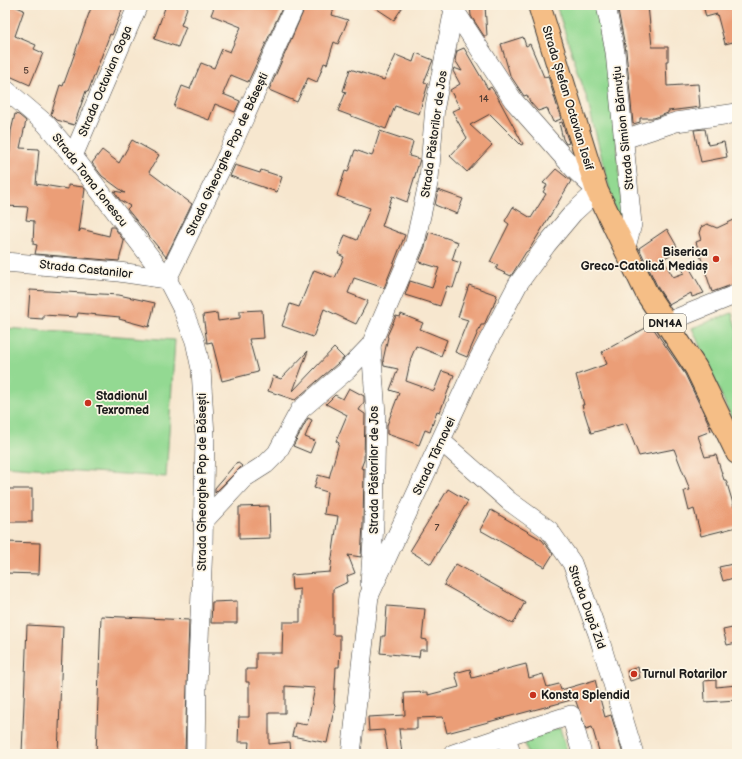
<svg xmlns="http://www.w3.org/2000/svg" width="742" height="759" font-family="'Balsamiq Sans',sans-serif">
<rect width="100%" height="100%" fill="#fcf5e5"/>
<filter id="ink" filterUnits="userSpaceOnUse"><feTurbulence type="fractalNoise" baseFrequency=".025" numOctaves="2"/><feDisplacementMap in="SourceGraphic" scale="8" xChannelSelector="R" yChannelSelector="G"/><feConvolveMatrix kernelMatrix="1 2 1 2 8 2 1 2 1" color-interpolation-filters="sRGB"/></filter>
<filter id="wash" filterUnits="userSpaceOnUse"><feTurbulence type="fractalNoise" baseFrequency=".012" numOctaves="4" result="noise"/><feDisplacementMap in="SourceGraphic" scale="16" xChannelSelector="R" yChannelSelector="G"/><feGaussianBlur stdDeviation="0.9" result="paint"/><feColorMatrix in="noise" values="0 0 0 0 0 0 0 0 0 0 0 0 0 0 0 0 0 1.4 0 .05"/><feComposite in="paint" operator="in"/></filter>
<g filter="url(#wash)">
<rect width="100%" height="100%" fill="#f7e7cf"/>
<g fill="#93d992" stroke="#587a57">
<path d="M 556,5 L 606,5 L 625,251 L 587,99 Z"/>
<path d="M 732,313 L 737,330 L 737,431 L 692,328 Z"/>
<path d="M 5,328 L 175,340 L 166,477 L 5,466 Z"/>
<path d="M 560,728 L 568,754 L 528,754 L 524,739 Z"/>
</g>
<g id="blocks">
<g fill="#eb9e77">
<path d="M 5,5 L 12,5 L 24,10 L 15,36 L 36,45 L 34,49 L 43,53 L 30,85 L 5,74 Z"/>
<path d="M 92,5 L 124,5 L 112,35 L 110,34 L 88,92 L 86,91 L 74,125 L 57,120 L 51,114 L 60,85 L 63,86 Z"/>
<path d="M 166,5 L 188,5 L 181,25 L 186,27 L 178,47 L 154,39 Z"/>
<path d="M 215,5 L 283,6 L 248,82 L 231,75 L 223,94 L 240,101 L 235,112 L 215,104 L 209,120 L 174,107 L 182,86 L 190,89 L 201,63 L 214,68 L 222,49 L 230,52 L 241,27 L 211,15 Z"/>
<path d="M 306,5 L 325,5 L 334,8 L 332,15 L 348,20 L 338,44 L 334,42 L 327,64 L 324,63 L 317,82 L 308,78 L 297,102 L 269,90 Z"/>
<path d="M 371,5 L 404,5 L 394,20 Z"/>
<path d="M 470,5 L 485,5 L 487,36 L 484,36 L 471,16 Z"/>
<path d="M 617,5 L 648,5 L 652,47 L 668,47 L 668,61 L 666,61 L 667,86 L 698,84 L 700,107 L 668,111 L 668,113 L 654,118 L 640,118 L 640,122 L 633,124 L 626,51 Z"/>
<path d="M 703,5 L 737,5 L 737,41 L 725,44 L 717,14 L 706,17 Z"/>
<path d="M 523,37 L 526,46 L 530,44 L 544,77 L 548,76 L 561,119 L 553,122 L 547,108 L 538,111 L 530,102 L 527,95 L 524,96 L 510,75 L 501,44 Z"/>
<path d="M 464,48 L 488,89 L 491,87 L 497,96 L 523,144 L 521,145 L 490,114 L 470,125 L 492,145 L 467,172 L 450,156 L 467,138 L 452,111 L 460,108 L 450,90 L 460,84 L 453,71 L 454,68 L 462,71 L 455,60 L 457,51 Z"/>
<path d="M 416,53 L 433,60 L 424,82 L 428,84 L 419,114 L 395,106 L 386,129 L 338,111 L 346,92 L 343,91 L 350,69 L 384,80 L 396,55 L 413,62 Z"/>
<path d="M 15,114 L 19,115 L 26,121 L 20,148 L 39,149 L 36,184 L 68,189 L 68,185 L 83,187 L 85,189 L 79,232 L 81,229 L 109,236 L 111,227 L 114,227 L 124,241 L 119,261 L 35,254 L 37,245 L 33,244 L 34,221 L 26,220 L 28,207 L 5,206 L 5,178 L 8,178 L 11,131 Z"/>
<path d="M 562,122 L 569,143 L 566,144 L 563,139 L 559,123 Z"/>
<path d="M 705,129 L 708,145 L 724,142 L 727,157 L 701,162 L 694,130 Z"/>
<path d="M 380,131 L 413,142 L 409,156 L 420,159 L 407,202 L 392,196 L 382,226 L 405,235 L 384,288 L 354,278 L 348,293 L 368,301 L 356,324 L 324,309 L 313,337 L 282,326 L 290,304 L 299,307 L 314,270 L 335,278 L 344,257 L 338,254 L 345,235 L 357,240 L 370,208 L 337,196 L 345,171 L 348,172 L 355,150 L 372,156 Z"/>
<path d="M 132,140 L 159,155 L 149,172 L 192,204 L 166,257 L 127,209 L 130,206 L 120,200 L 114,191 L 125,193 L 102,176 L 92,163 L 102,150 L 119,163 Z"/>
<path d="M 235,165 L 260,173 L 261,170 L 282,177 L 277,192 L 230,176 Z"/>
<path d="M 556,169 L 571,181 L 559,201 L 529,250 L 526,252 L 511,276 L 496,269 L 498,265 L 490,262 L 509,224 L 505,221 L 513,207 L 531,218 L 546,194 L 543,192 L 547,185 L 543,183 Z"/>
<path d="M 438,190 L 463,199 L 457,214 L 435,205 Z"/>
<path d="M 734,220 L 737,227 L 737,283 L 712,292 L 696,242 L 701,240 L 699,233 L 701,227 L 707,224 L 717,228 Z"/>
<path d="M 667,229 L 679,250 L 663,259 L 673,277 L 684,273 L 681,264 L 686,262 L 704,293 L 692,297 L 691,293 L 669,305 L 658,288 L 639,248 Z"/>
<path d="M 429,232 L 458,242 L 452,260 L 461,263 L 453,288 L 447,286 L 440,306 L 405,295 L 410,281 L 432,288 L 439,268 L 419,262 L 425,247 Z"/>
<path d="M 469,285 L 497,295 L 493,307 L 492,307 L 484,325 L 481,325 L 467,357 L 455,352 L 468,320 L 458,317 Z"/>
<path d="M 30,290 L 119,295 L 155,303 L 149,327 L 119,319 L 120,317 L 78,313 L 77,317 L 43,315 L 43,319 L 28,318 Z"/>
<path d="M 262,310 L 264,338 L 249,339 L 258,372 L 222,381 L 212,342 L 207,343 L 203,315 L 217,313 L 218,321 L 240,318 L 240,311 Z"/>
<path d="M 401,314 L 423,323 L 420,329 L 447,340 L 441,356 L 416,346 L 411,358 L 406,381 L 434,391 L 442,371 L 454,375 L 440,412 L 437,411 L 430,432 L 425,430 L 419,445 L 387,434 L 387,425 L 399,393 L 390,390 L 398,369 L 384,366 L 383,360 L 388,337 L 387,336 L 396,316 L 400,317 Z"/>
<path d="M 651,325 L 685,374 L 708,422 L 711,431 L 698,436 L 705,457 L 716,455 L 724,480 L 726,480 L 734,507 L 737,506 L 737,527 L 701,536 L 694,509 L 689,511 L 684,491 L 690,490 L 674,449 L 639,456 L 626,423 L 591,433 L 582,405 L 584,405 L 576,375 L 607,364 L 602,352 Z"/>
<path d="M 334,348 L 344,358 L 295,400 L 268,391 L 273,376 L 281,379 L 308,351 L 293,391 Z"/>
<path d="M 349,388 L 364,396 L 364,402 L 359,410 L 365,414 L 364,460 L 361,468 L 364,469 L 363,525 L 361,557 L 348,555 L 355,573 L 347,576 L 348,582 L 333,589 L 333,635 L 340,635 L 340,649 L 339,667 L 336,667 L 334,704 L 335,705 L 327,743 L 292,736 L 295,723 L 307,725 L 315,688 L 285,686 L 285,713 L 269,713 L 269,744 L 290,742 L 291,754 L 248,754 L 249,742 L 238,742 L 239,717 L 249,717 L 249,682 L 246,682 L 246,669 L 256,669 L 256,653 L 282,653 L 283,622 L 300,622 L 300,589 L 292,590 L 291,575 L 330,572 L 338,516 L 324,514 L 327,492 L 314,488 L 318,475 L 329,478 L 339,443 L 336,441 L 347,415 L 326,404 L 335,395 L 343,399 Z"/>
<path d="M 308,418 L 312,420 L 305,437 L 315,441 L 310,453 L 293,446 Z"/>
<path d="M 237,462 L 242,466 L 215,493 L 215,488 Z"/>
<rect x="5" y="489" width="27" height="33"/>
<path d="M 448,489 L 468,501 L 431,564 L 410,551 Z"/>
<path d="M 269,506 L 270,538 L 239,539 L 239,507 Z"/>
<path d="M 491,510 L 542,540 L 553,554 L 545,567 L 480,530 Z"/>
<path d="M 5,542 L 40,543 L 39,574 L 5,573 Z"/>
<path d="M 737,563 L 737,577 L 723,581 L 719,567 Z"/>
<path d="M 456,564 L 525,602 L 513,624 L 444,585 Z"/>
<path d="M 237,601 L 237,623 L 211,623 L 212,602 Z"/>
<path d="M 387,606 L 425,609 L 422,639 L 427,640 L 427,650 L 420,650 L 419,657 L 380,653 L 382,636 L 385,636 Z"/>
<path d="M 101,616 L 189,620 L 185,754 L 96,754 Z"/>
<path d="M 27,625 L 63,627 L 58,754 L 22,754 Z"/>
<path d="M 737,627 L 737,643 L 727,645 L 723,630 Z"/>
<path d="M 526,664 L 529,678 L 543,674 L 547,687 L 559,684 L 561,690 L 595,680 L 605,717 L 611,715 L 623,754 L 600,754 L 592,727 L 586,729 L 575,699 L 447,733 L 443,717 L 417,718 L 417,729 L 399,729 L 402,754 L 388,754 L 384,730 L 369,731 L 368,717 L 405,715 L 404,693 L 428,692 L 428,695 L 459,687 L 455,673 L 470,669 L 472,678 Z"/>
<path d="M 638,667 L 640,678 L 630,681 L 627,671 Z"/>
<path d="M 716,680 L 716,687 L 737,685 L 737,700 L 705,702 L 704,681 Z"/>
</g>
</g>
</g>
<g filter="url(#ink)">
<use href="#blocks" fill-opacity="0" stroke="#3d3a37" stroke-width="1"/>
<g fill="none" stroke-linecap="round" stroke-linejoin="round">
<defs>
<g id="minor">
<path d="M 606,5 L 615,52 L 632,224 L 625,251"/>
<path d="M 5,89 L 46,124 L 73,156 L 167,279 L 183,310 L 195,341 L 201,369 L 205,436 L 203,545 L 197,687 L 196,754"/>
<path d="M 624,139 L 676,122 L 737,113"/>
<path d="M 73,156 L 138,5"/>
<path d="M 5,262 L 119,272 L 167,279"/>
<path d="M 167,279 L 227,156 L 295,5"/>
<path d="M 665,323 L 737,294"/>
<path d="M 441,441 L 509,501 L 549,530 L 572,563 L 598,634 L 634,754"/>
<path d="M 203,522 L 244,478 L 266,464 L 277,453 L 300,410 L 347,370 L 371,345 L 415,243 L 429,179 L 435,106 L 454,9"/>
<path d="M 370,583 L 374,525 L 376,414 L 371,345"/>
<path d="M 506,736 L 571,715 L 582,754"/>
<path d="M 351,754 L 369,596 L 475,366 L 518,284 L 547,244 L 573,213 L 597,191 L 575,170 L 513,100 L 451,5"/>
<path d="M 453,754 L 506,736 L 511,754"/>
</g>
<path id="major" d="M 539,5 L 597,191 L 647,294 L 696,368 L 737,453"/>
</defs>
<use href="#minor" stroke="#3d3a37" stroke-width="20"/>
<use href="#major" stroke="#3d3a37" stroke-width="24"/>
<use href="#minor" stroke="#fff" stroke-width="19"/>
<use href="#major" stroke="#f5be86" stroke-width="22"/>
</g>
</g>
<g fill="#c8321e" stroke="#fcf5e5" stroke-width="1.5">
<circle cx="716" cy="259" r="4"/>
<circle cx="88" cy="403" r="4"/>
<circle cx="634" cy="674" r="4"/>
<circle cx="533" cy="695" r="4"/>
</g>
<g text-anchor="middle" stroke-width="3.5" stroke-linejoin="round" paint-order="stroke">
<g font-size="10" fill="#503c33">
<text x="26" y="74">5</text>
<text x="484" y="102">14</text>
<text x="437" y="531">7</text>
</g>
<rect fill="#fcf5e5" stroke="#5f5d58" stroke-width="1" x="644" y="314" width="42" height="18" rx="3"/>
<g font-size="11" font-weight="bold" fill="#1c1c1c">
<text x="665" y="327">DN14A</text>
</g>
<g font-size="12" fill="#1c1c1c" stroke="#fcf5e5">
<text transform="translate(105 81) rotate(-67)" y="4">Strada Octavian Goga</text>
<text transform="translate(568 98) rotate(73)" y="4">Strada Ștefan Octavian Iosif</text>
<text transform="translate(623 128) rotate(-96)" y="4">Strada Simion Bărnuțiu</text>
<text transform="translate(434 134) rotate(-82)" y="4">Strada Păstorilor de Jos</text>
<text transform="translate(227 154) rotate(-65)" y="4">Strada Gheorghe Pop de Băsești</text>
<text transform="translate(90 180) rotate(52)" y="4">Strada Toma Ionescu</text>
<text transform="translate(86 269) rotate(6)" y="4">Strada Castanilor</text>
<text transform="translate(434 456) rotate(-65)" y="4">Strada Târnavei</text>
<text transform="translate(374 470) rotate(-90)" y="4">Strada Păstorilor de Jos</text>
<text transform="translate(202 482) rotate(-90)" y="4">Strada Gheorghe Pop de Băsești</text>
<text transform="translate(587 607) rotate(70)" y="4">Strada După Zid</text>
</g>
<g font-size="12" font-weight="bold" fill="#1c1c1c" stroke="#fcf5e5" text-anchor="start">
<text x="708" y="256" text-anchor="end">Biserica<tspan x="708" dy="14">Greco-Catolică Mediaș</tspan></text>
<text x="96" y="400">Stadionul<tspan x="96" dy="14">Texromed</tspan></text>
<text x="642" y="678">Turnul Rotarilor</text>
<text x="541" y="699">Konsta Splendid</text>
</g>
</g>
<rect width="742" height="759" fill="none" stroke="#fcf5e5" stroke-width="20"/>
</svg>
